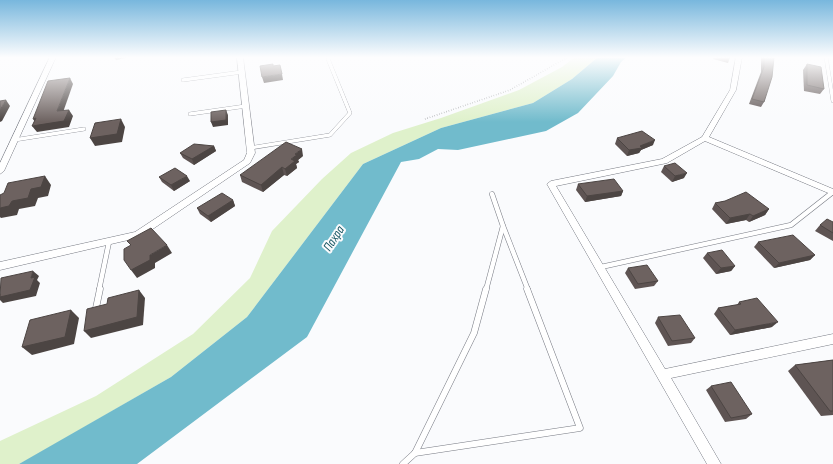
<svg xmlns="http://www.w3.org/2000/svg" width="833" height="464" font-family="'Sofia Sans Condensed',sans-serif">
<rect width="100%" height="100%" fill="#fafbfd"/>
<path fill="#dff1cb" d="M 575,57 L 598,57 L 572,79 L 533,103 L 441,128 L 363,164 L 247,317 L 171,377 L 29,459 L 19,464 L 0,464 L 0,441 L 96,396 L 193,334 L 250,278 L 272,231 L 322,179 L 351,153 L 393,133 L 441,118 L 519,90 L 562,67 Z"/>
<path fill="#71bbcc" d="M 598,57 L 627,57 L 621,62 L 613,76 L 578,113 L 546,131 L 458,150 L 438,149 L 419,159 L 401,162 L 307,337 L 137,464 L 19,464 L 171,377 L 247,317 L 363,164 L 441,128 L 533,103 L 572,79 Z"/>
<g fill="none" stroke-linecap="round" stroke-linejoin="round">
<defs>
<g id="lane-far2">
<path d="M 826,57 L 833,101"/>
<path d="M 183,80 L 242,72"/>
<path d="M 190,114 L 246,106"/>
<path d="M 14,140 L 84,129"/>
<path d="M 250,148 L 330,135 L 350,113 L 328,59"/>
</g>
<g id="lane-far1">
<path d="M 503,226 L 528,290"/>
<path d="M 601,267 L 791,225 L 833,192"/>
<path d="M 99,290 L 109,242"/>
<path d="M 486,290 L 503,226 L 492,194"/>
</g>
<g id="lane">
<path d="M 96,308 L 100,289"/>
<path d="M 415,453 L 580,428 L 527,289"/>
<path d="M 403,464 L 415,453 L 474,333 L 486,289"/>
</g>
<g id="street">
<path d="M 50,57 L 56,57 L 4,171 L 0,174 L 0,163 Z"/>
<path d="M 237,57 L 243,57 L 255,153 L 250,163 L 141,237 L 0,270 L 0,262 L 135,232 L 244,160 L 247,153 Z"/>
<path d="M 736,57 L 742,57 L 736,90 L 709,137 L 833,189 L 833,195 L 705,141 L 667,163 L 556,186 L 665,369 L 833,334 L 833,344 L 671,378 L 721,464 L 707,464 L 547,184 L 551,181 L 662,159 L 702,137 L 730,90 Z"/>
</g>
</defs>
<use href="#lane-far2" stroke="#777a83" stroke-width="4"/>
<use href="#lane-far1" stroke="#777a83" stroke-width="5.5"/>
<use href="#lane" stroke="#777a83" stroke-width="7"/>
<use href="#street" stroke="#777a83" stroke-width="1"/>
<path stroke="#939497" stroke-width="1.5" stroke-dasharray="0.5 2" stroke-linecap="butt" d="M 425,119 L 510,90 L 568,57"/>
<use href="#lane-far2" stroke="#fff" stroke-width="3.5"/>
<use href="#lane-far1" stroke="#fff" stroke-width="4.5"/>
<use href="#lane" stroke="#fff" stroke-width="6"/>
<use href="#street" fill="#fff" fill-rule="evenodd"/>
</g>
<g fill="#5e5453">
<path d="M 714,57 L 730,57 L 728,63 L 713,59 Z"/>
<path d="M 761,57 L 774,57 L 764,102 L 761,107 L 749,104 L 761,72 Z"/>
<path d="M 807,64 L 824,89 L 820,94 L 804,91 L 803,70 Z"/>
<path d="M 617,138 L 653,145 L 641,150 L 639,153 L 627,156 L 615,144 Z"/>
<path d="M 214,146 L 216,151 L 194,165 L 183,158 L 180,153 Z"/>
<path d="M 303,156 L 298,160 L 299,162 L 296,164 L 297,168 L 287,176 L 284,175 L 263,192 L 242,182 L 240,175 Z"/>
<path d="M 664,166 L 684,178 L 672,182 L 661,172 Z"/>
<path d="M 159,177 L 190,181 L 174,191 L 162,182 Z"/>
<path d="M 578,184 L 623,191 L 621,196 L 585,202 L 576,190 Z"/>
<path d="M 233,200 L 235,206 L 211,222 L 200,214 L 197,208 Z"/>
<path d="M 725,201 L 769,209 L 765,215 L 749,222 L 746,220 L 726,224 L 712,209 L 715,203 Z"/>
<path d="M 833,222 L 833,241 L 815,231 L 820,225 Z"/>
<path d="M 758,242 L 815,255 L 810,260 L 774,268 L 754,247 Z"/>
<path d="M 707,253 L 735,266 L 731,271 L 716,274 L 703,258 Z"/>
<path d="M 628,268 L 658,281 L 654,286 L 635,289 L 625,273 Z"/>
<path d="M 739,302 L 772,327 L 730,335 L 714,314 L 718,308 L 737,305 Z"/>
<path d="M 658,317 L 695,338 L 691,343 L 668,346 L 655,323 Z"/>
<path d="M 833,360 L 833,415 L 821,416 L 788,371 L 795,365 Z"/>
<path d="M 711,386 L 752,414 L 746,419 L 725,422 L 706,390 Z"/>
</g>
<g fill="#4c4543">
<path d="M 114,57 L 130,57 L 116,60 Z"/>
<path d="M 282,74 L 283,80 L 264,83 L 262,77 Z"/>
<path d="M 70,78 L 73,84 L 61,118 L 57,111 Z"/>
<path d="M 6,100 L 10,106 L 2,121 L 0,122 L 0,110 Z"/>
<path d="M 69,110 L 73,116 L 69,127 L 37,132 L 32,126 L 37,125 L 33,119 Z"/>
<path d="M 226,110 L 228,115 L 228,125 L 213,127 L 211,122 Z"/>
<path d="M 121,119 L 125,127 L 122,142 L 95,146 L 90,138 Z"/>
<path d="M 655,140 L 653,145 L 641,150 L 639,153 L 627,156 L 629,150 Z"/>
<path d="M 214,146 L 216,151 L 194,165 L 192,159 Z"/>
<path d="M 302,149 L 303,156 L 298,160 L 299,162 L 296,164 L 297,168 L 287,176 L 285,169 L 295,154 Z"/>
<path d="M 282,167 L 284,175 L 263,192 L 261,185 Z"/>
<path d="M 687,173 L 684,178 L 672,182 L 675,176 Z"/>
<path d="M 45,176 L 51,185 L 48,196 L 38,198 L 35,206 L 19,209 L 17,215 L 1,218 L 0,217 L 0,208 L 12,201 Z"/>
<path d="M 187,176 L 190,181 L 174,191 L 171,185 Z"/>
<path d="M 623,191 L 621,196 L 585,202 L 587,196 Z"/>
<path d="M 233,200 L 235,206 L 211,222 L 208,216 Z"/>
<path d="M 769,209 L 765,215 L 749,222 L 753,216 Z"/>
<path d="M 750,214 L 746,220 L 726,224 L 730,218 Z"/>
<path d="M 167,245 L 172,253 L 155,263 L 155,268 L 137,278 L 131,270 L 150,255 Z"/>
<path d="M 815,255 L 810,260 L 774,268 L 779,263 Z"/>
<path d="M 735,266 L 731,271 L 716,274 L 721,268 Z"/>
<path d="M 33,271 L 39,276 L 37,280 L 40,283 L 36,296 L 3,303 L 0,300 L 0,294 L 31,278 Z"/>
<path d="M 139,290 L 145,298 L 143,325 L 91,338 L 84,331 Z"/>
<path d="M 71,310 L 79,318 L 74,344 L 32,355 L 22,347 Z"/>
<path d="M 778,322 L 772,327 L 730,335 L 735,330 Z"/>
</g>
<g fill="#6d6260" stroke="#4c4543">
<path d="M 723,57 L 730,57 L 730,58 Z"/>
<path d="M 764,57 L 774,57 L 772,77 L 764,102 L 752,99 L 764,67 Z"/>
<path d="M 273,64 L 273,66 L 280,65 L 282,74 L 262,77 L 260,66 Z"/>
<path d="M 807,64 L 821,67 L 824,89 L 807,85 Z"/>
<path d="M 70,78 L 57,111 L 69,110 L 64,121 L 32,126 L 36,118 L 33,119 L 48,81 Z"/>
<path d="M 6,100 L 0,110 L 0,101 Z"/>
<path d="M 226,110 L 226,120 L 211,122 L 211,112 Z"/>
<path d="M 121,119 L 117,134 L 90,138 L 95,123 Z"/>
<path d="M 642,131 L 655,140 L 640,146 L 642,148 L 629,150 L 617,138 Z"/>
<path d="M 286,142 L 302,149 L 295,154 L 297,155 L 291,159 L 295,161 L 285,169 L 282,167 L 261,185 L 240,175 Z"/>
<path d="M 194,144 L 214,146 L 192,159 L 180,153 Z"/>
<path d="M 675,163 L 687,173 L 675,176 L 664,166 Z"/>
<path d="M 175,168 L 187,176 L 171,185 L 159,177 Z"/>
<path d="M 45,176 L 41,187 L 31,189 L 28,198 L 12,201 L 9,206 L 0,208 L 0,195 L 4,193 L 8,183 Z"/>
<path d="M 614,179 L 623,191 L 587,196 L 578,184 Z"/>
<path d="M 746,192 L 769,209 L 753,216 L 750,214 L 730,218 L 715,203 L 725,201 Z"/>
<path d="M 222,193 L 233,200 L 208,216 L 197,208 Z"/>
<path d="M 827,219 L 833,222 L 833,233 L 820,225 Z"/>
<path d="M 151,228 L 167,245 L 150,255 L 150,260 L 131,270 L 124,260 L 124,249 L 131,245 L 127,241 Z"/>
<path d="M 793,235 L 815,255 L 779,263 L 758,242 Z"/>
<path d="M 722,250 L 735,266 L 721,268 L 707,253 Z"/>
<path d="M 647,265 L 658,281 L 638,284 L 628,268 Z"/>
<path d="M 33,271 L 31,278 L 35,277 L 30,290 L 0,297 L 1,278 Z"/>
<path d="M 139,290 L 137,317 L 84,331 L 87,309 L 107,304 L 108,298 Z"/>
<path d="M 757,298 L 778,322 L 735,330 L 718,308 L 741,304 L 739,302 Z"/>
<path d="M 71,310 L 65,337 L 22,347 L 30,320 Z"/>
<path d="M 680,315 L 695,338 L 672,341 L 658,317 Z"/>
<path d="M 833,360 L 833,411 L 830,411 L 795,365 Z"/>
<path d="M 731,382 L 752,414 L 731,418 L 711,386 Z"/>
</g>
<linearGradient id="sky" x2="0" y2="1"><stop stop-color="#78b7dd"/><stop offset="0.47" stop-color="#fdfdfe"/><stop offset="1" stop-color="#fdfdfe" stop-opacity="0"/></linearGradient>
<rect width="833" height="122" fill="url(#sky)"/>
<g text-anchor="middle" stroke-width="4" stroke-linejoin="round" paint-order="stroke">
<g font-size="13" font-style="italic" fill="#13535f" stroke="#fafbfd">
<text transform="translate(333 238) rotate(-57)" y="5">Пахра</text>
</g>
</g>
</svg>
